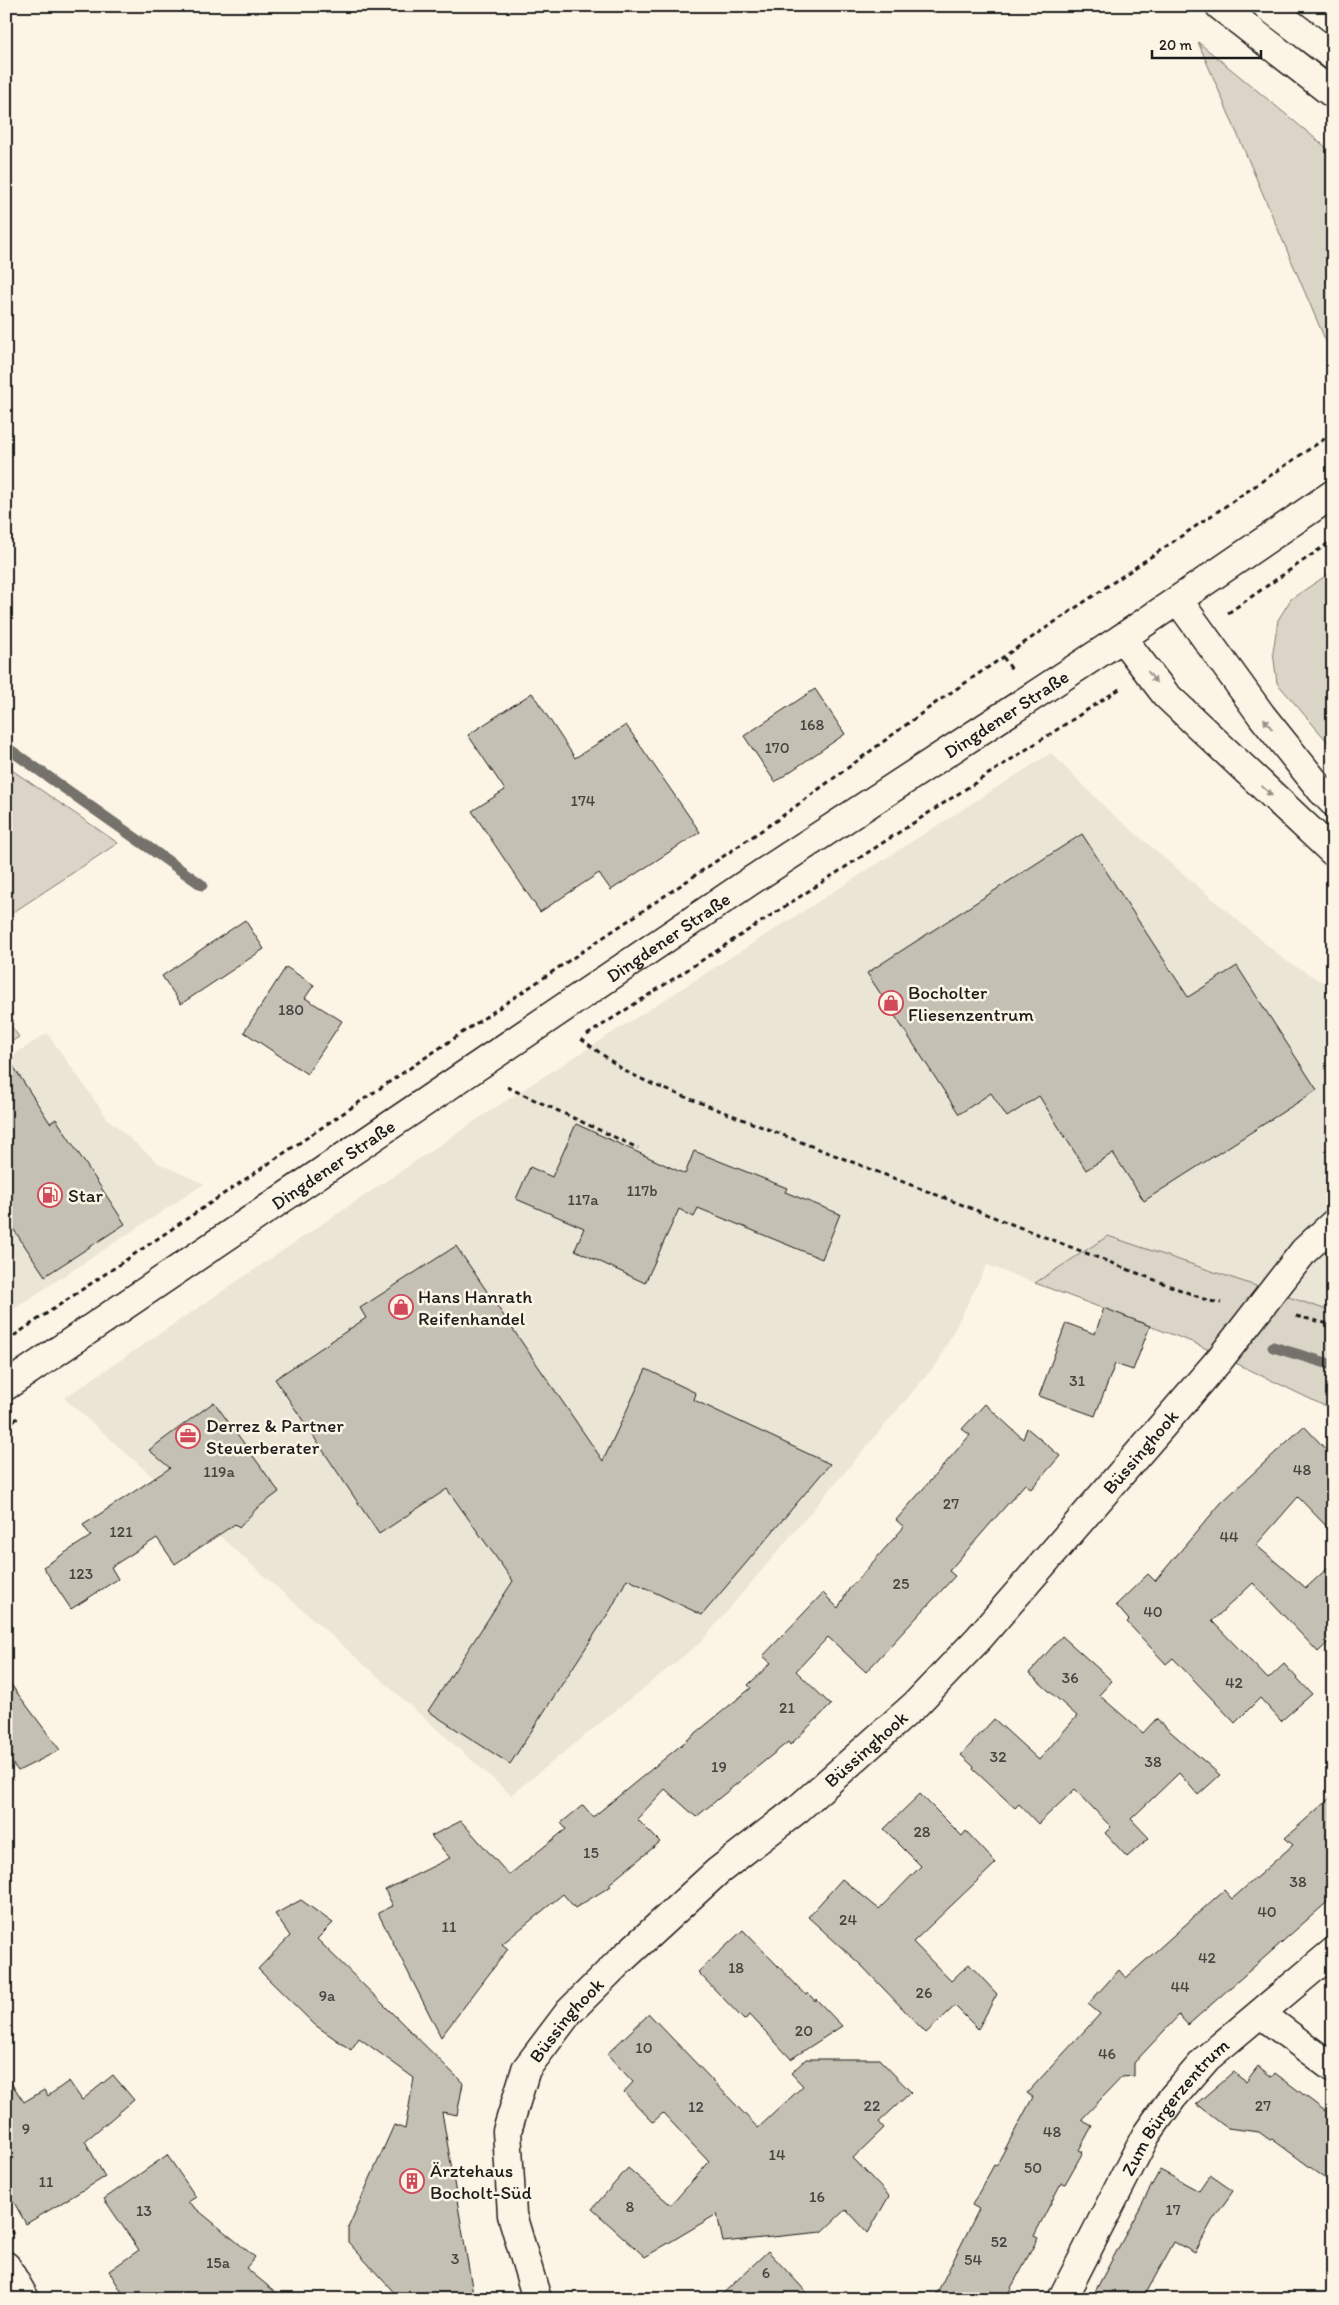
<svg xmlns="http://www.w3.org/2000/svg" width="1339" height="2305" font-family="Itim,sans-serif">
<rect width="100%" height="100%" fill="#fcf5e5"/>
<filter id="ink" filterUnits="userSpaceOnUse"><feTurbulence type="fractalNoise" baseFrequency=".02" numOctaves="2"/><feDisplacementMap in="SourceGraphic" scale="10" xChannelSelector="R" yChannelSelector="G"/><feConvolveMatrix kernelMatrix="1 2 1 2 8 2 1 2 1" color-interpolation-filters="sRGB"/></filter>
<g filter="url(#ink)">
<g fill="#ebe5d6">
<path d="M 1051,753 L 1109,811 L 1286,961 L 1333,988 L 1333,1314 L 1108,1236 L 1035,1283 L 987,1265 L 938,1362 L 701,1642 L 511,1795 L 64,1398 L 493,1109 Z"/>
<path d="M 47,1033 L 108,1119 L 158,1163 L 204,1184 L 6,1314 L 6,1060 Z"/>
</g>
<g fill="#dbd5c8" stroke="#7c7872">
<path d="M 1198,42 L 1333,153 L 1333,358 Z"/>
<path d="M 1333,571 L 1333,748 L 1277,683 L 1273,652 L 1278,620 L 1291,599 Z"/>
<path d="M 6,766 L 118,843 L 6,917 Z"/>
<path d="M 6,1019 L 19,1037 L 6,1045 Z"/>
<path d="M 1108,1236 L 1333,1312 L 1333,1410 L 1192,1342 L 1035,1283 Z"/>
</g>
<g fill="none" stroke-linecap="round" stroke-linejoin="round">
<g stroke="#75726c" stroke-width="11">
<path d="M 6,747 L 202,885"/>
<path d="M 1273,1347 L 1333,1365"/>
</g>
</g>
<g fill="#c4c0b3" stroke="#1c1c1c">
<path d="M 815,689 L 845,734 L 775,782 L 744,736 Z"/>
<path d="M 532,693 L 575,758 L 626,725 L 700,832 L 611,890 L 599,873 L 540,912 L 472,811 L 505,790 L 468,735 Z"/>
<path d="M 1082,834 L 1188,997 L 1237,966 L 1317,1090 L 1144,1201 L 1113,1153 L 1086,1170 L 1039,1096 L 1007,1117 L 991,1093 L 959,1114 L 867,973 Z"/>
<path d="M 245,920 L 264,949 L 181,1004 L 162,976 Z"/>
<path d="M 286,967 L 314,985 L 305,998 L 342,1021 L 307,1074 L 244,1032 Z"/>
<path d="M 6,1055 L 50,1123 L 56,1119 L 125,1224 L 45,1276 L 6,1218 Z"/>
<path d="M 576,1124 L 685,1174 L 694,1151 L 787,1188 L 785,1192 L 840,1214 L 822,1259 L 698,1208 L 694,1217 L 679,1209 L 645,1283 L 575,1250 L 584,1228 L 516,1199 L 530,1167 L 552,1177 Z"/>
<path d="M 456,1246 L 603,1461 L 646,1369 L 696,1393 L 694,1400 L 830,1464 L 702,1615 L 627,1579 L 611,1609 L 510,1764 L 428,1711 L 513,1581 L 447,1489 L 379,1534 L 275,1379 L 366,1318 L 360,1308 Z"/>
<path d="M 1104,1308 L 1150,1326 L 1133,1370 L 1115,1364 L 1095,1416 L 1039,1396 L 1066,1323 L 1095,1334 Z"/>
<path d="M 214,1402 L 279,1492 L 256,1509 L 239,1528 L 235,1524 L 175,1564 L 157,1538 L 111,1567 L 118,1579 L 71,1609 L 43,1567 L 91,1536 L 83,1525 L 170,1468 L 149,1450 Z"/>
<path d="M 985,1404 L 1023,1439 L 1027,1428 L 1060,1456 L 1031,1489 L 1025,1484 L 949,1571 L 955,1576 L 866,1672 L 828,1637 L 796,1671 L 831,1705 L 790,1745 L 788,1742 L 696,1817 L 665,1789 L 637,1819 L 660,1842 L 609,1884 L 611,1886 L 575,1908 L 563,1894 L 502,1944 L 508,1949 L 441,2037 L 378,1913 L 393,1906 L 385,1890 L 450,1858 L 431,1836 L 461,1821 L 509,1875 L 566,1829 L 561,1823 L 583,1805 L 593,1817 L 751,1688 L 748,1685 L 771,1663 L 763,1656 L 823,1593 L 838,1608 L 849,1589 L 904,1527 L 896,1520 L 970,1435 L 962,1429 Z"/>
<path d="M 1304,1426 L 1333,1457 L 1333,1533 L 1298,1497 L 1256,1545 L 1306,1588 L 1333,1563 L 1333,1638 L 1318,1652 L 1253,1583 L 1212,1621 L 1268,1679 L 1284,1664 L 1312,1694 L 1281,1721 L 1260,1698 L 1235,1723 L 1173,1658 L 1166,1664 L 1127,1622 L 1129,1620 L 1116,1605 L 1148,1574 L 1155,1581 L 1221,1503 Z"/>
<path d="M 1062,1636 L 1112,1681 L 1099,1695 L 1143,1733 L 1156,1719 L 1220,1775 L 1198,1795 L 1179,1773 L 1131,1819 L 1149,1838 L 1127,1857 L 1105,1833 L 1111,1827 L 1075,1789 L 1038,1824 L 1019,1804 L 1015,1808 L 973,1769 L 974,1767 L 961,1755 L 994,1719 L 1039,1760 L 1077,1716 L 1029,1673 Z"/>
<path d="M 6,1678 L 60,1750 L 18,1771 L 6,1755 Z"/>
<path d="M 920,1794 L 962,1836 L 966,1831 L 996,1863 L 913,1942 L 951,1981 L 969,1964 L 997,1994 L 978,2029 L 955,2006 L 926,2033 L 862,1966 L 808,1917 L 842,1879 L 879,1909 L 921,1866 L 884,1829 Z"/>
<path d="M 1333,1795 L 1333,1897 L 1188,2025 L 1179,2015 L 1134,2063 L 1134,2076 L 1122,2077 L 1081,2120 L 1092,2126 L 1079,2150 L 1083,2152 L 1065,2184 L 1061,2183 L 1034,2236 L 1038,2238 L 1005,2299 L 934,2299 L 979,2209 L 972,2205 L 994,2165 L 996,2166 L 1033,2097 L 1027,2093 L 1100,2014 L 1088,2004 L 1119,1970 L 1126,1978 L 1224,1890 L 1232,1899 L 1293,1845 L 1285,1838 Z"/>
<path d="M 301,1900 L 333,1923 L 317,1939 L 463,2083 L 457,2115 L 442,2112 L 474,2299 L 400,2299 L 348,2242 L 348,2228 L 394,2125 L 405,2129 L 414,2078 L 359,2038 L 351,2050 L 315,2025 L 258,1969 L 290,1936 L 275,1914 Z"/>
<path d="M 743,1930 L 806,1995 L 808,1993 L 815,2001 L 816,1999 L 842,2026 L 791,2059 L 750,2015 L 744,2020 L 698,1972 Z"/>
<path d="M 649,2014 L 758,2128 L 803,2086 L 791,2073 L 806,2059 L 879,2059 L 911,2092 L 879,2122 L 884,2128 L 853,2158 L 889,2196 L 868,2233 L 846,2209 L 822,2232 L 723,2242 L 717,2214 L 645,2257 L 592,2209 L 628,2168 L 671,2205 L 709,2162 L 663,2113 L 653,2122 L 624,2092 L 633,2082 L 607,2054 Z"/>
<path d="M 1258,2066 L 1272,2077 L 1275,2073 L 1333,2117 L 1333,2184 L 1272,2139 L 1270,2140 L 1259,2132 L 1227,2128 L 1196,2104 L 1233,2072 L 1246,2082 Z"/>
<path d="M 113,2075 L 134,2100 L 85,2141 L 105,2177 L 26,2224 L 6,2188 L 6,2076 L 24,2102 L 44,2090 L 48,2096 L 69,2081 L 82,2100 Z"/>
<path d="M 167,2155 L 196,2197 L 188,2202 L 255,2257 L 246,2268 L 284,2299 L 126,2299 L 109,2271 L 139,2250 L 104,2199 Z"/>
<path d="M 1160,2170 L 1199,2191 L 1210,2175 L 1233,2191 L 1212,2221 L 1195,2253 L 1174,2242 L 1143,2299 L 1091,2299 Z"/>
<path d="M 768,2251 L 813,2299 L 717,2299 Z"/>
</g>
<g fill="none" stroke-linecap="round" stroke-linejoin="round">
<defs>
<g id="street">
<path d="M 1261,2014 L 1333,2068"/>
<path id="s1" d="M 537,2299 L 512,2215 L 507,2131 L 526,2069 L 569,2012 L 619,1962 L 717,1872 L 798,1809 L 916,1704 L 979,1638 L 1220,1359 L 1304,1251 L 1333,1224"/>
<path id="s2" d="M 1062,2299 L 1146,2135 L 1173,2097 L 1207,2058 L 1333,1952"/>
</g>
<g id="secondary">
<path id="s3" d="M 6,1386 L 749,882 L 1122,638 L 1333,494"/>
<path d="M 6,2266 L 25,2299"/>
</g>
<g id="highway">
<path d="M 1220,6 L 1333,94"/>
<path d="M 1267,6 L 1333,56"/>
<path d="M 1178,600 L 1262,716 L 1322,791 L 1333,802"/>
<path d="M 1122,638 L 1166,695 L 1333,852"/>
</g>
</defs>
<use href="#street" stroke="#1c1c1c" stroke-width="31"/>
<use href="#secondary" stroke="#1c1c1c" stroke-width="31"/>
<use href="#highway" stroke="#1c1c1c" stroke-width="31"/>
<g stroke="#1c1c1c" stroke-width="3" stroke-dasharray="5 4" stroke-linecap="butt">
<path d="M 1228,613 L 1333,540"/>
<path d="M 1003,657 L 1013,671"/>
<path d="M 587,1035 L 1121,688"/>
<path d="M 581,1039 L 625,1071 L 652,1084 L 1209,1301 L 1221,1303"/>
<path d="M 507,1087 L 638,1148"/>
<path d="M 1296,1316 L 1333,1325"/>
<path d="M 6,1341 L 777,820 L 937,702 L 1333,433"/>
<path d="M 6,1426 L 18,1418"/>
<path d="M 6,2222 L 13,2235"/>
</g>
<use href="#street" stroke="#fcf5e5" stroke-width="28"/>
<use href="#secondary" stroke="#fcf5e5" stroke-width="28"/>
<use href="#highway" stroke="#fcf5e5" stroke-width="28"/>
</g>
<defs><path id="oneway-solid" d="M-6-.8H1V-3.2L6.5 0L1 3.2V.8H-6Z" transform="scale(1.25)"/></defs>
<g fill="#97938b">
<use href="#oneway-solid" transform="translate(1152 677) rotate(53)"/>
<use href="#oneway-solid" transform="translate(1268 724) rotate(-128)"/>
<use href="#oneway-solid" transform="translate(1267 791) rotate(43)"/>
</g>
</g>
<defs>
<symbol id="shop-ring" viewBox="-11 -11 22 22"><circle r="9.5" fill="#fcf5e5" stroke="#d1495b" stroke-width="1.5"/><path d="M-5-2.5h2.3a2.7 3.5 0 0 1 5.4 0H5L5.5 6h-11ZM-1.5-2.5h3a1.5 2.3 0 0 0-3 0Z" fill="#d1495b"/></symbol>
<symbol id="fuel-ring" viewBox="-11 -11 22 22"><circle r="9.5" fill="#fcf5e5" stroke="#d1495b" stroke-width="1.5"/><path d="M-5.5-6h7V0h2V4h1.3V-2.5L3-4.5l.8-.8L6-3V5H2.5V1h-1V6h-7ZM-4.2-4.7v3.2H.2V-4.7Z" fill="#d1495b"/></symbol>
<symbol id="office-ring" viewBox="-11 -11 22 22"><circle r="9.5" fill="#fcf5e5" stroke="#d1495b" stroke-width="1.5"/><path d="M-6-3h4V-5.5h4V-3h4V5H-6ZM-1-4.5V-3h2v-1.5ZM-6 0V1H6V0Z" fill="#d1495b"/></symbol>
<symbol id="building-ring" viewBox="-11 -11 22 22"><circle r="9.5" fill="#fcf5e5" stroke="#d1495b" stroke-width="1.5"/><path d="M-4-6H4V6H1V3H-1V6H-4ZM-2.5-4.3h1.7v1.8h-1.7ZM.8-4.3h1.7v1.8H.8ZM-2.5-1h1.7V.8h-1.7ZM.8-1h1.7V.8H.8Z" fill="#d1495b"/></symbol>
</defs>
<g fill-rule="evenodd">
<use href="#shop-ring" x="877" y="989" width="28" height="28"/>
<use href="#fuel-ring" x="36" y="1181" width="28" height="28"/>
<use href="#shop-ring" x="387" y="1293" width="28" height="28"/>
<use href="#office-ring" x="174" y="1422" width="28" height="28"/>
<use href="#building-ring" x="398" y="2167" width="28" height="28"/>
</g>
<g text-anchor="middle" stroke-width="5" stroke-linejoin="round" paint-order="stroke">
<g font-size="16" fill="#464542">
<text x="812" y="730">168</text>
<text x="777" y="753">170</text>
<text x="583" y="806">174</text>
<text x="291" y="1015">180</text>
<text x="642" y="1196">117b</text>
<text x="583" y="1205">117a</text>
<text x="1077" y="1386">31</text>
<text x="1302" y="1475">48</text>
<text x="219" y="1477">119a</text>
<text x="951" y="1509">27</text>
<text x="121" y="1537">121</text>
<text x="1229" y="1542">44</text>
<text x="81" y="1579">123</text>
<text x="901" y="1589">25</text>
<text x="1153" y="1617">40</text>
<text x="1070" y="1683">36</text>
<text x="1234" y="1688">42</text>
<text x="787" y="1713">21</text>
<text x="998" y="1762">32</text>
<text x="1153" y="1767">38</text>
<text x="719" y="1772">19</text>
<text x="922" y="1837">28</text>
<text x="591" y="1858">15</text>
<text x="1298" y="1887">38</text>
<text x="1267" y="1917">40</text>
<text x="848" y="1925">24</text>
<text x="449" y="1932">11</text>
<text x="1207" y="1963">42</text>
<text x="736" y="1973">18</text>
<text x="1180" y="1992">44</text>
<text x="924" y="1998">26</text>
<text x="327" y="2001">9a</text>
<text x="804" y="2036">20</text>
<text x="644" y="2053">10</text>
<text x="1107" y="2059">46</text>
<text x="872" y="2111">22</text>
<text x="1263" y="2111">27</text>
<text x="696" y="2112">12</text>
<text x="26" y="2134">9</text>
<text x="1052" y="2137">48</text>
<text x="777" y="2160">14</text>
<text x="1033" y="2173">50</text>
<text x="46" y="2187">11</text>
<text x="817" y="2202">16</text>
<text x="630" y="2212">8</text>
<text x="1173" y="2215">17</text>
<text x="144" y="2216">13</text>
<text x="999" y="2247">52</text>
<text x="455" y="2264">3</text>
<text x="973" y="2265">54</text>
<text x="218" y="2268">15a</text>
<text x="766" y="2278">6</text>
</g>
<g font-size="19" fill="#1c1c1c" stroke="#fcf5e5">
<text dy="7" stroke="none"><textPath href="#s3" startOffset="1205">Dingdener Straße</textPath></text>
<text dy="7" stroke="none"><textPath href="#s3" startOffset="800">Dingdener Straße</textPath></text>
<text dy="7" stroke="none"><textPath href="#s3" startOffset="395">Dingdener Straße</textPath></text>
<text dy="7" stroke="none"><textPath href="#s1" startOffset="1110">Büssinghook</textPath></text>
<text dy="7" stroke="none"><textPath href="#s1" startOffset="705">Büssinghook</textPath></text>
<text dy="7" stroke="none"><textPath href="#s1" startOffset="300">Büssinghook</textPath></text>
<text dy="7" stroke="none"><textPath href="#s2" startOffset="224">Zum Bürgerzentrum</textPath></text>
</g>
<g font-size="19" fill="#1c1c1c" stroke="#fcf5e5" text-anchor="start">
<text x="908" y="999">Bocholter<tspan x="908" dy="22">Fliesenzentrum</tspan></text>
<text x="68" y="1202">Star</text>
<text x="418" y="1303">Hans Hanrath<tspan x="418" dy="22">Reifenhandel</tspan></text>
<text x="206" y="1432">Derrez &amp; Partner<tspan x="206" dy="22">Steuerberater</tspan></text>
<text x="430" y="2177">Ärztehaus<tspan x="430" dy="22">Bocholt-Süd</tspan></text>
</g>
</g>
<rect width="1339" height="2305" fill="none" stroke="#fcf5e5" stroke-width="25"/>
<rect x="12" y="12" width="1314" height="2280" fill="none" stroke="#1c1c1c" stroke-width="2" filter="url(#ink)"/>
<path d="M1152 50v8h109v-8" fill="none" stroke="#1c1c1c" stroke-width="2.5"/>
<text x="1159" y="50" font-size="15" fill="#1c1c1c" stroke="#fcf5e5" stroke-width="4" paint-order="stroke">20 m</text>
</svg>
